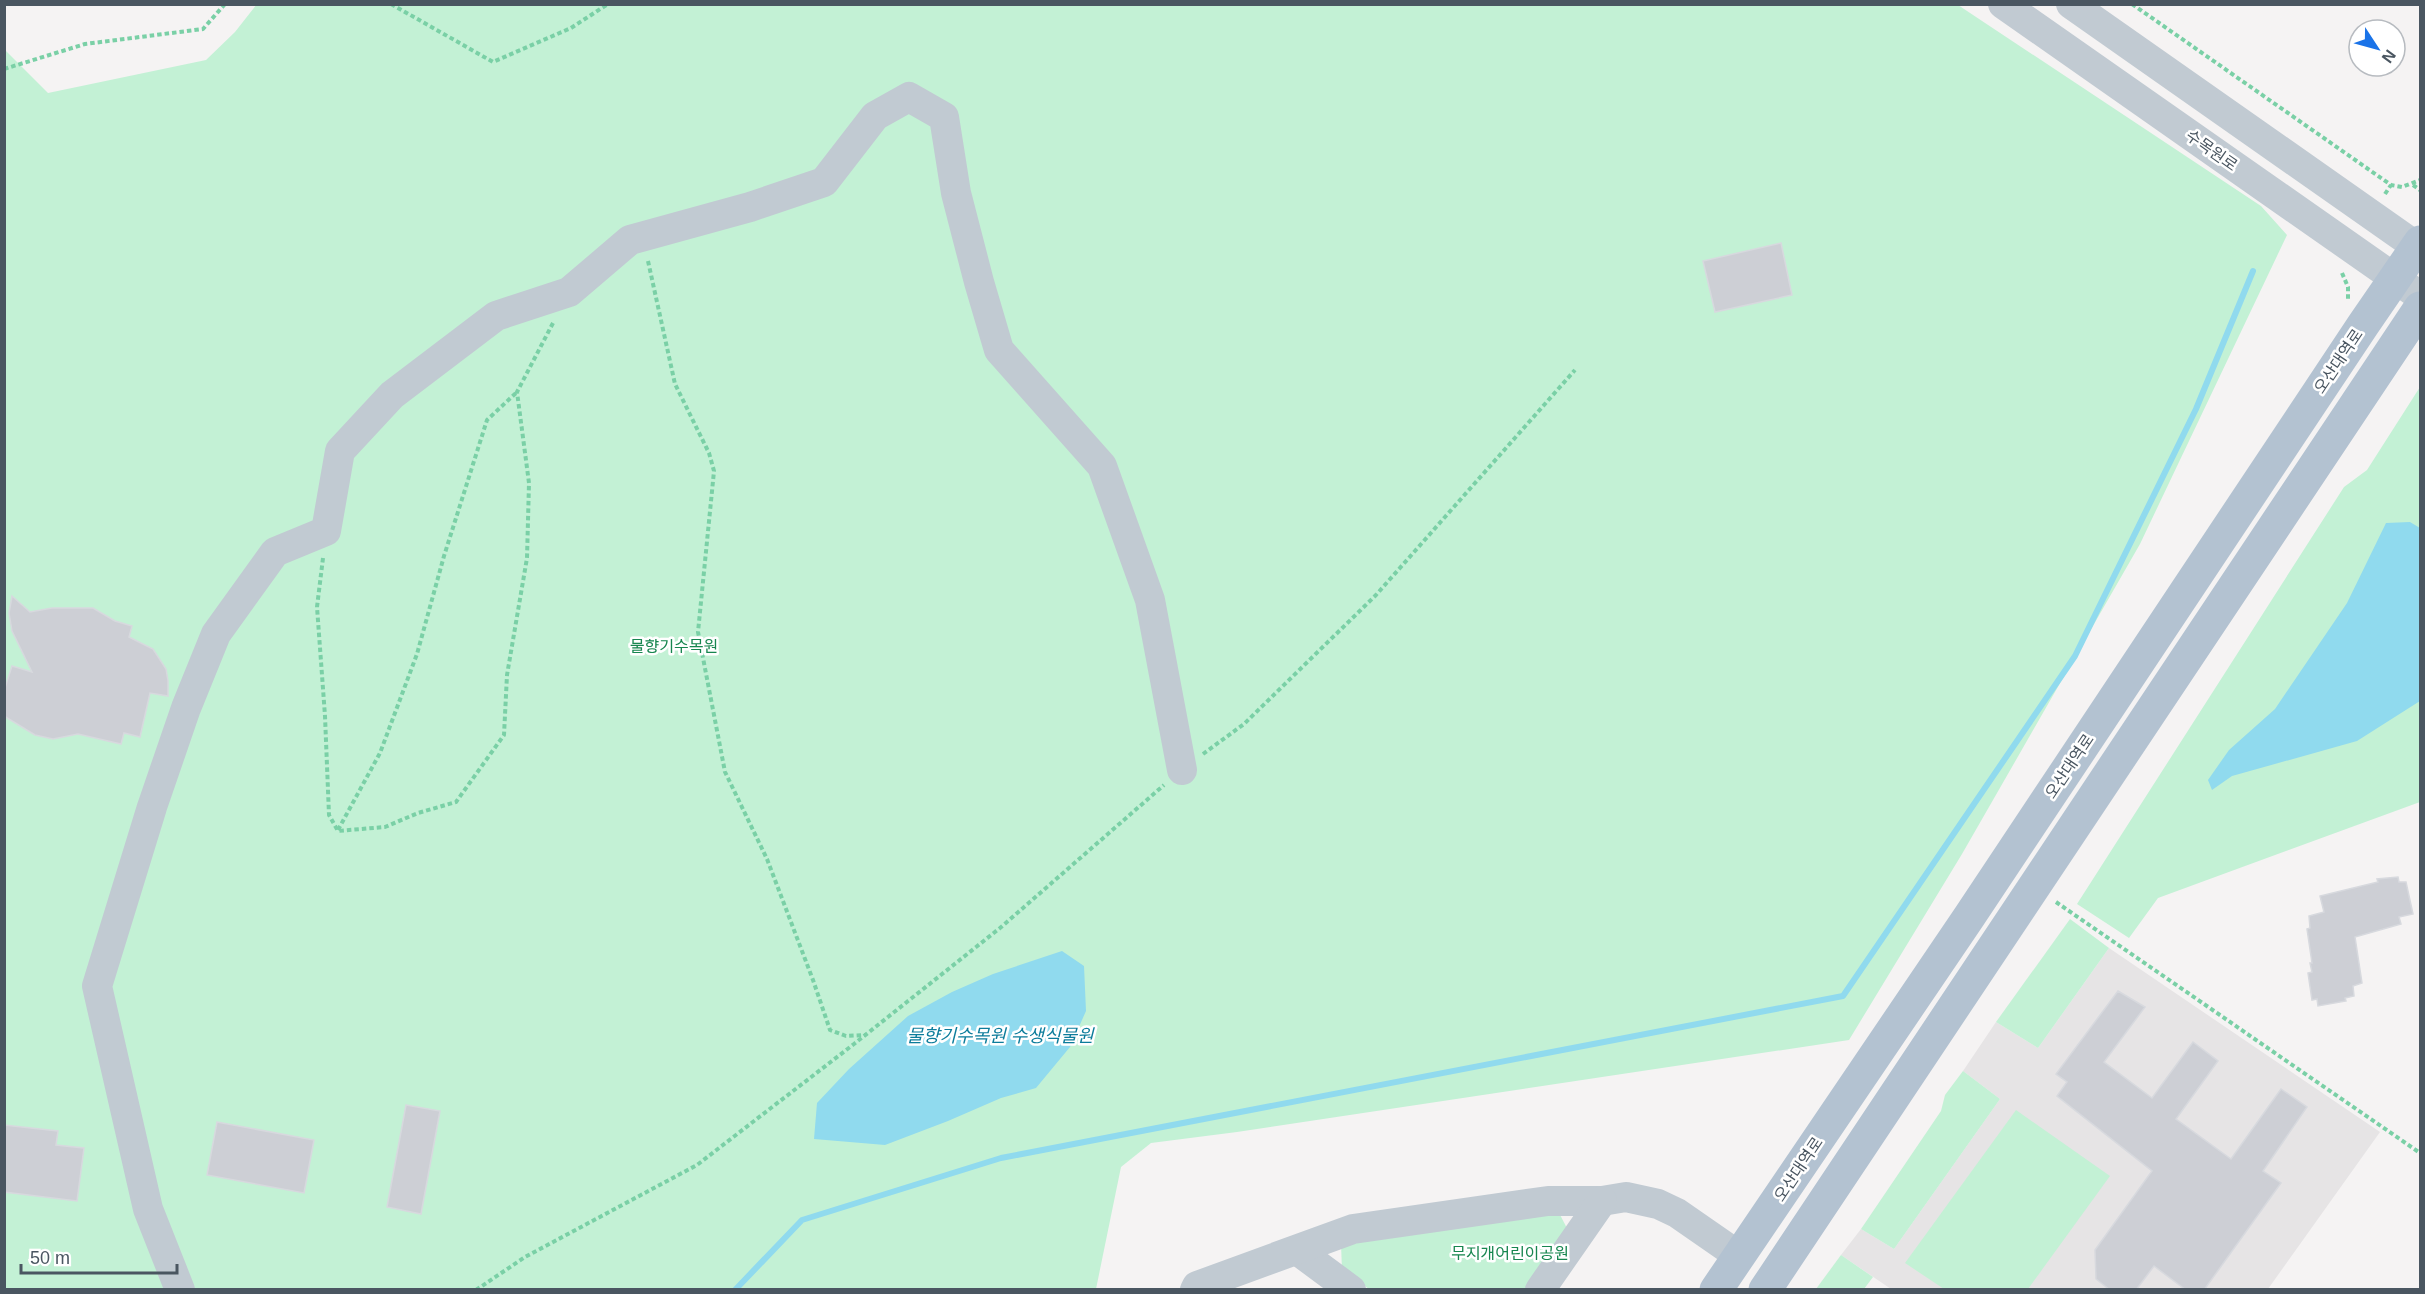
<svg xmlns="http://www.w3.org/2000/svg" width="2425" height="1294" font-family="Arial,'Noto Sans KR',sans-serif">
<rect width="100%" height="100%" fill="#f5f3f3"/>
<path fill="#e6e4e5" d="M 2109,948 L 2380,1132 L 2268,1289 L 1891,1289 L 1841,1255 L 1861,1229 L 1894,1249 L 2000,1099 L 1963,1071 L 1996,1022 L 2038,1048 Z"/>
<g fill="#c3f1d5">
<path d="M 257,4 L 1958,5 L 2261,206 L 2287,235 L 2140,544 L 1962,854 L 1849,1040 L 1237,1132 L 1151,1143 L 1121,1167 L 1096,1289 L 5,1289 L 4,49 L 48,93 L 206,60 L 235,32 Z"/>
<path d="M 2420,387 L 2420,802 L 2158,898 L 2129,938 L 2077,904 L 2344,487 L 2367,470 Z"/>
<path d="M 2070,919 L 2109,948 L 2038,1048 L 1996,1022 Z"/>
<path d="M 1963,1071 L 2000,1099 L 1894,1249 L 1861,1229 L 1941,1111 L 1945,1095 Z"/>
<path d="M 2016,1110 L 2110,1176 L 2028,1289 L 1944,1289 L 1905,1263 Z"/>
<path d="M 1556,1207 L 1571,1236 L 1533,1290 L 1369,1289 L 1342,1270 L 1341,1244 Z"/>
<path d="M 1841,1255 L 1873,1277 L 1864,1289 L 1816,1289 Z"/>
</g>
<g fill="#90daee">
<path d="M 2410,522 L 2420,528 L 2420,701 L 2357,741 L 2232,776 L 2212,790 L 2208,780 L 2229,750 L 2275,709 L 2347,603 L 2386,523 Z"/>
<path d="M 1062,951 L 1084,966 L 1086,1011 L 1070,1047 L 1036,1088 L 1001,1098 L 948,1121 L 885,1145 L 814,1139 L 817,1103 L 849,1069 L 908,1016 L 952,992 L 993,974 Z"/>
</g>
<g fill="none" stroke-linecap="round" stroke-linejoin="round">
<path stroke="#90daee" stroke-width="6" d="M 735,1290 L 802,1220 L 1001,1158 L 1843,996 L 2075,656 L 2196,409 L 2253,271"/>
</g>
<g fill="#cdcfd5" stroke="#d7d9de" stroke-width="1.5">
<path d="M 1781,243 L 1792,295 L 1715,312 L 1703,261 Z"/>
<path d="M 12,596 L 30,612 L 52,608 L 93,608 L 115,621 L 132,626 L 129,637 L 153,649 L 166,669 L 168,681 L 168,696 L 150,693 L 140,737 L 124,733 L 121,744 L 78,734 L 53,739 L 35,735 L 4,716 L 4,691 L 12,666 L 32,672 L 12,631 L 9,613 Z"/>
<path d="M 2398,877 L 2399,882 L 2406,882 L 2413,914 L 2399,917 L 2401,924 L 2355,937 L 2362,983 L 2353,986 L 2354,996 L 2345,998 L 2346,1001 L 2318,1006 L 2317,999 L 2312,1000 L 2308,973 L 2312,972 L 2310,963 L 2312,963 L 2307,929 L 2310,928 L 2309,916 L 2324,912 L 2320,896 L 2378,882 L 2377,879 Z"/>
<path d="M 2118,991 L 2145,1007 L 2104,1062 L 2152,1098 L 2193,1042 L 2218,1061 L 2176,1119 L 2231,1159 L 2281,1089 L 2307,1107 L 2263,1171 L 2281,1183 L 2204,1290 L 2186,1290 L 2154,1266 L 2136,1290 L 2110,1290 L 2096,1279 L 2095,1250 L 2152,1171 L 2057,1096 L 2067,1082 L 2056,1074 Z"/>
<path d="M 406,1105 L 440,1111 L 421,1214 L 387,1207 Z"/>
<path d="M 217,1122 L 314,1140 L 304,1193 L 207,1175 Z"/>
<path d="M 4,1125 L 58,1131 L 56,1145 L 84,1148 L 77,1201 L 4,1192 Z"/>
</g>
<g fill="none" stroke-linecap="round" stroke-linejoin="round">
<g stroke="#7ad0a6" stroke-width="4" stroke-dasharray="4.5 3" stroke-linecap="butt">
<path d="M 391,4 L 493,62 L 571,28 L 608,4"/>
<path d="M 2132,4 L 2391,185 L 2402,187 L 2420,180"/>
<path d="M 4,69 L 85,44 L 203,29 L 225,4"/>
<path d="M 2413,185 L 2420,190"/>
<path d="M 2385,194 L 2391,185"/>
<path d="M 648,261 L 675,384 L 709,453 L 714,471 L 698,632 L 725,772 L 767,859 L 813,980 L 830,1030 L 846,1036 L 865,1035"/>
<path d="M 2342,273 L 2348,287 L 2348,300"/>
<path d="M 323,558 L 317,607 L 325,716 L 329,815 L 338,831 L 385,827 L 418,813 L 456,802 L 504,735 L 507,675 L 527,558 L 529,483 L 517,392 L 553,323"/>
<path d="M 1203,754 L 1244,724 L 1376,595 L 1575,370"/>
<path d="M 338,830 L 380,753 L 417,654 L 444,556 L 487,420 L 517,392"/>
<path d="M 2056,902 L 2420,1153"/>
<path d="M 476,1290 L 525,1257 L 697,1165 L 854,1044 L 1000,928 L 1164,785"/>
</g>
<g stroke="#c1cad2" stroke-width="30">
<path d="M 2003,4 L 2420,296"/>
<path d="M 2071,4 L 2420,249"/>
<path d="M 1297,1250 L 1351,1290"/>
<path d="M 180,1290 L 148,1209 L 97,986 L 152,807 L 186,708 L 216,634 L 275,552 L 326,531 L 340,451 L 392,395 L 496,316 L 569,292 L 630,240 L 750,207 L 824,182 L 875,116 L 909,97 L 944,117 L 956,193 L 979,282 L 999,350 L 1102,466 L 1150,600 L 1182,770"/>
<path d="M 1195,1290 L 1197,1286 L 1353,1229 L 1548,1201 L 1602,1201 L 1626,1197 L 1658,1204 L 1677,1213 L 1739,1256"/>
<path d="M 1540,1290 L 1602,1201"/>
</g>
<g stroke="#b3c2d1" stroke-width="33">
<path d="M 1716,1290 L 1969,917 L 2363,325 L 2420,242"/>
<path d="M 1765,1290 L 2420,308"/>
</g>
</g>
<g text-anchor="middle" stroke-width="5" stroke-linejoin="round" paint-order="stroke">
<g font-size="16" fill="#4a5661" stroke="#fff">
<text transform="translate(2212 150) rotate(35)" y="6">수목원로</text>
<text transform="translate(2338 361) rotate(-56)" y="6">오산대역로</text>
<text transform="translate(2069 766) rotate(-56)" y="6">오산대역로</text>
<text transform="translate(1798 1169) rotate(-56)" y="6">오산대역로</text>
</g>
<g font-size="16" fill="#17864f" stroke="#fff">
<text x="674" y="652">물향기수목원</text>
<text x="1510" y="1259">무지개어린이공원</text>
</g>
<g font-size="18" font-style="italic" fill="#0c7c9b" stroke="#fff">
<text x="1000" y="1042">물향기수목원 수생식물원</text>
</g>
</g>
<rect width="2425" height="1294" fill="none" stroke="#4a5661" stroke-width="12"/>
<g transform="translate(2377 48) rotate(126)"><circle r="28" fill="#ffffff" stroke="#b7bbc0" stroke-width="1.5"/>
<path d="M0-4.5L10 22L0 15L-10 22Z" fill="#1a73e8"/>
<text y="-9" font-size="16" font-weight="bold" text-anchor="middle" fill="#4a5661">N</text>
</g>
<path d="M21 1264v9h156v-9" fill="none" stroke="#4a5661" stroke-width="3"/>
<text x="30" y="1264" font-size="18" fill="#4a5661" stroke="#ffffff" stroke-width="4.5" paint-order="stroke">50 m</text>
</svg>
